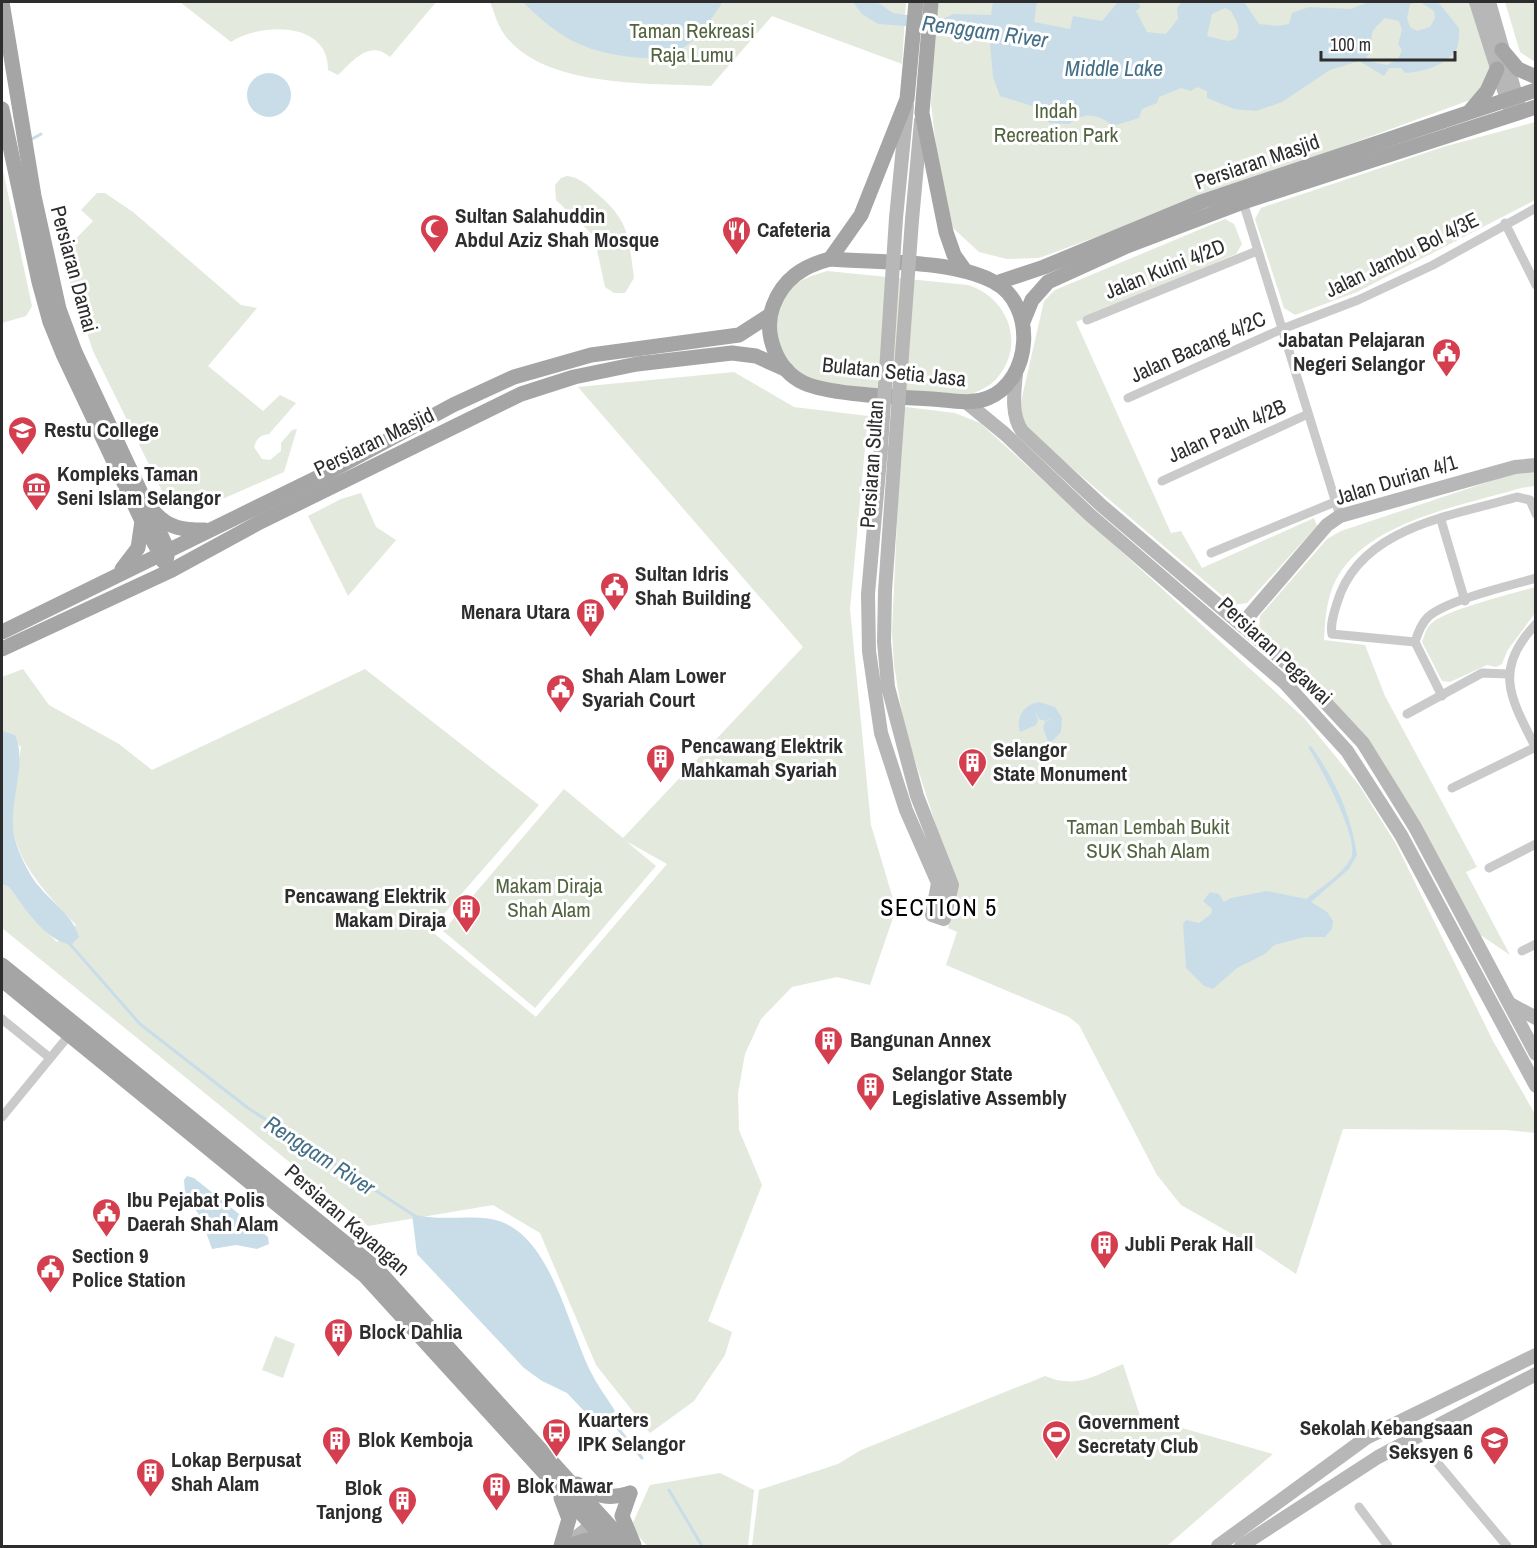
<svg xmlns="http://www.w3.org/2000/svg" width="1537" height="1548" font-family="'Archivo Narrow',sans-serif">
<rect width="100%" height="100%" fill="#fff"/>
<g fill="#e3e9dc">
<path d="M 180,2 L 436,2 L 390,57 C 369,39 353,61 338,75 L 328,70 C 329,20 259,23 231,42 Z"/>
<path d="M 490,2 L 906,2 L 902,64 L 772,16 L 711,86 C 651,83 539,89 502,31 C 497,23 494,11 490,2 Z"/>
<path d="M 936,2 L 1470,2 L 1493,67 L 1491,81 L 1470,100 L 1039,258 L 1007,259 L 979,252 L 953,228 L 941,188 L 931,104 Z"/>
<path d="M 1505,2 L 1535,2 L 1535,62 L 1520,52 Z"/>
<path d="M 1535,122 L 1535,200 L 1357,292 L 1295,315 L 1284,308 L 1255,219 L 1261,208 L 1443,147 Z"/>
<path d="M 2,166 L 32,306 L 26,316 L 2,323 Z"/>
<path d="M 567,176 C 578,177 587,184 595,192 C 630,221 628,235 634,278 L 625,293 L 614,293 L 605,287 L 594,236 L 556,200 L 555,185 L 561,178 Z"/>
<path d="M 97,193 L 105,193 L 133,212 L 241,305 L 257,308 L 208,366 L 263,411 L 280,395 L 296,403 L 269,434 C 260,435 257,438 254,447 L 262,459 L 270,460 L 281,451 L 281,443 L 292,430 L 297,429 L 284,472 L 195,511 L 167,501 L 93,351 L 68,275 L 68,247 L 93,221 L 81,210 Z"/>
<path d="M 1225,219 L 1234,224 L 1242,244 L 1236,254 L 1076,322 L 1171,533 L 1181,531 L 1202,568 L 1314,518 L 1317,526 L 1247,603 L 1233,605 L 1026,429 L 1020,406 L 1044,301 L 1055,290 Z"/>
<path d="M 827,271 L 968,285 C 1007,297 1026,343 998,377 C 990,387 977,392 966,396 L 821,386 C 814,383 806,381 800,376 C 774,355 767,316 790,289 C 799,279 815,275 827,271 Z"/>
<path d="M 734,372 L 794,407 L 868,416 L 850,609 L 871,825 L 896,909 L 870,985 L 837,977 L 792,987 L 761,1019 L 745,1054 L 738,1093 L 739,1130 L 762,1185 L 708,1321 L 732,1332 L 725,1355 L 694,1401 L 650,1433 L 596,1365 L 540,1233 L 493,1205 L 368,1226 L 2,928 L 2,884 L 9,887 L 38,924 L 57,942 L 76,925 C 45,892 8,856 12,807 C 14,787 18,767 21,747 L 2,731 L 2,677 L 23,669 L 49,705 L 119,744 L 152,770 L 365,669 L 539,805 L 430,930 L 536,1017 L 667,864 L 626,841 L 656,866 L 535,1008 L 443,931 L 564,789 L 623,838 L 803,647 L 578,387 Z"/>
<path d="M 906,407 L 955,413 L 980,423 L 1304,718 L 1359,785 L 1396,844 L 1493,1041 L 1535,1114 L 1535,1133 L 1506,1130 L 1343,1129 L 1296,1274 L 1262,1251 L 1181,1205 L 1157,1175 L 1079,1025 L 1069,1017 L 946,965 L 957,932 L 948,928 L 956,904 L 957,891 L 904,726 L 894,665 L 892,632 L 902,411 Z"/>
<path d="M 1535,471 L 1535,486 L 1521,488 C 1462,506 1360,522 1333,586 C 1326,604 1325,622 1324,640 L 1365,645 L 1385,696 L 1477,867 L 1466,872 L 1510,955 L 1476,932 L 1421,823 L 1367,738 L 1304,669 L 1259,631 L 1260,616 L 1327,539 L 1341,531 L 1515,473 Z"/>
<path d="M 361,493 L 376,527 L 396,540 L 348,596 L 308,516 L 341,499 Z"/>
<path d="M 1535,587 L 1535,613 L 1507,651 L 1502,664 L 1496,667 L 1487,665 L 1450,682 L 1442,681 L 1422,642 C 1425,634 1426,627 1433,622 C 1450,609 1512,594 1535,587 Z"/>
<path d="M 275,1336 L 295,1344 L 283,1378 L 262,1370 Z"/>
<path d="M 1123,1364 L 1140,1416 L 1273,1454 L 1167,1546 L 752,1546 L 759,1490 L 838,1464 L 861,1450 L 1045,1376 C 1077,1389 1093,1376 1123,1364 Z"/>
<path d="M 720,1473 L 754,1490 L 748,1546 L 647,1546 L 631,1527 L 650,1485 Z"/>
</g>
<g fill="#c9dde8" fill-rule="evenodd">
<path d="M 523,2 L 721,2 L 721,5 C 710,20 698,40 681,49 C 664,59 651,59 632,57 C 583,52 557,36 523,2 Z"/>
<path d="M 853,2 L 877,2 L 893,13 L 940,20 L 954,14 L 991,15 L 993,2 L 1037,2 L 1034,22 L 1070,29 L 1073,16 L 1102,21 L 1118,2 L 1137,2 L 1141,7 L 1136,11 L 1147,32 L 1166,34 L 1178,19 L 1177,9 L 1181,2 L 1244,2 L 1259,24 L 1278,26 L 1289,24 L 1292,13 L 1309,7 L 1351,9 L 1368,2 L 1438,2 L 1459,28 C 1459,34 1459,43 1457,48 C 1447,66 1422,72 1405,73 L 1401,68 L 1389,68 L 1384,76 L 1359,61 L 1330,70 L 1282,102 L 1256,111 L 1234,109 L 1207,98 L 1207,91 L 1197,87 L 1191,91 L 1181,88 L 1159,97 L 1157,103 L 1142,109 L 1139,118 L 1113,126 C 1098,114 1085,111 1069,124 L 1049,123 L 1036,107 L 1000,96 L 993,77 L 989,32 L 878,24 L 862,14 ZM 1420,2 L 1434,11 L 1435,18 L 1430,27 L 1417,31 L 1410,27 L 1407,18 L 1410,4 ZM 1225,8 L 1231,11 C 1236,21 1243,29 1235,39 L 1228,41 L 1207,36 L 1212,14 ZM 1385,18 L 1399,21 L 1402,30 L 1398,44 L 1402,50 L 1398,59 L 1387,65 L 1372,62 L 1366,57 L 1372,51 C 1371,30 1370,33 1385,18 Z"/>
<circle cx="269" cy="95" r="22"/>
<path d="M 1039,702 L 1055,707 L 1062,718 L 1061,732 L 1049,744 L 1043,728 L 1045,722 L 1054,718 L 1045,721 L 1039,719 L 1035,710 L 1038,720 L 1036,725 L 1020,732 C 1016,717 1023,705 1039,702 Z"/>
<path d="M 2,731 L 15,735 C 28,762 8,803 14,834 C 16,848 28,873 37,884 C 51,902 73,915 79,937 L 71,945 C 43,939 26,909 9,887 L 2,884 Z"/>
<path d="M 1311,746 C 1334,778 1352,816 1357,855 L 1349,869 L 1311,902 L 1327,912 L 1333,921 L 1332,929 L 1325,937 L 1305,937 L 1274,945 L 1265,954 L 1237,968 L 1213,989 L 1204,986 L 1186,968 L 1183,924 L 1186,920 L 1199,923 L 1211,914 L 1212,909 L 1203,901 L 1210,892 L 1219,894 L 1224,902 L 1231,898 L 1267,891 L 1306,899 C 1320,888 1342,875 1351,858 C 1360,839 1320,766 1308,747 Z"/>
<path d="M 187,1176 L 194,1178 L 268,1237 L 269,1244 L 257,1249 L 236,1245 L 212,1249 L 201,1218 L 185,1194 L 184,1180 Z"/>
<path d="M 412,1214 C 443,1223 476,1212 502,1222 C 553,1241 569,1332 593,1376 C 599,1388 608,1399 615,1411 L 600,1428 L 567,1393 L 542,1381 L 524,1368 L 417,1254 Z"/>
</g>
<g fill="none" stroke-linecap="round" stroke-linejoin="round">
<g stroke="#c9dde8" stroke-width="3">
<path d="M 32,139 L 41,134"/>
<path d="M 69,943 L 140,1024 L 248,1108 L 415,1216"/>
<path d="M 607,1415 L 642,1458"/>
<path d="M 669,1490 L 702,1546"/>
</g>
<g stroke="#cacaca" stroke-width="9">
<path d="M 1243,202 L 1340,516"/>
<path d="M 1505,223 L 1536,285"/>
<path d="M 1087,320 L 1257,251"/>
<path d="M 1128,398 L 1282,329 L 1358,300 L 1433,265 L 1536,208"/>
<path d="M 1162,481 L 1308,414"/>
<path d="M 1441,520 L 1465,601"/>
<path d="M 1211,553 L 1335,502"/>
<path d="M 1536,624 C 1492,670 1511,699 1536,748"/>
<path d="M 1415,642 L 1332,634 C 1330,624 1334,613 1337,603 C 1359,527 1452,516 1517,497 L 1530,500 L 1536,514"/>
<path d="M 1442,696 L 1415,642 C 1418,632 1421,624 1428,617 C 1447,600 1509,586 1536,578"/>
<path d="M 1407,714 L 1482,673 L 1508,674"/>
<path d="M 1452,788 L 1536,747"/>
<path d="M 1489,868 L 1536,844"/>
<path d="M 1522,951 L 1536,944"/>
<path d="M 2,1019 L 50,1058"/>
<path d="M 2,1117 L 70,1034"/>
<path d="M 1435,1460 L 1507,1546"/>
<path d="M 1359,1507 L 1388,1546"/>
</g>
<g stroke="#b7b7b7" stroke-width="14">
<path d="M 1476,2 L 1510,109"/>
<path d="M 1489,2 L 1519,106"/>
<path d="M 896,218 L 907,106"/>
<path d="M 912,220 L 921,121"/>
<path d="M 1016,374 C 1014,393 1011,415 1022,431 L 1102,506 L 1299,674 L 1363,743 L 1415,827 L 1536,1054"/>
<path d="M 966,402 L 1005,434 L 1090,515 L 1285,683 L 1347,751 L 1401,835 L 1536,1086"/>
<path d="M 881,448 L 868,594 L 869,651 L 881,733 L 906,810 L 938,883 L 932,915 L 944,919 L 952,885 L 917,796 L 888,687 L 884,642 L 885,591 L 895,449"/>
<path d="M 1242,624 L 1327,525 L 1340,516 L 1515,467 L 1536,465"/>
<path d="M 1510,1004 L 1536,1018"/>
<path d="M 566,1545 L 601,1518"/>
<path d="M 1218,1546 L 1366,1438 L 1536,1355"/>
<path d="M 1241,1546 L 1378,1457 L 1536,1374"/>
</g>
<g stroke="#a5a5a5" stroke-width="15">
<path d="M 2,2 L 34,196 L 59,309 L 75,352 L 165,544 L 163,561"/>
<path d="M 931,2 L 922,113 L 946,232 L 954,255 L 964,269"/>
<path d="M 1502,50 L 1518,69 L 1536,77"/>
<path d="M 2,109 L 39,282 L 50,322 L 63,354 L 142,521 L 157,548 L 167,557"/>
<path d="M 1470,111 L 1487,91 L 1497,69"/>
<path d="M 830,259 C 879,263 951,259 994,282 C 1037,305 1032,380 988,398 C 973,404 958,401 943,400 C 908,397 833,396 804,383 C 776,370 763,333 773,306 C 783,279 803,266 830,259 Z"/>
<path d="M 830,259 L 861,215 L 907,99 L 916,2"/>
<path d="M 996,283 L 1044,267 L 1201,202 L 1536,90"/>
<path d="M 1023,322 L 1032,300 L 1048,282 L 1127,246 L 1243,202 L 1536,107"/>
<path d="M 154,512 C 169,529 184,530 205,530"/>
<path d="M 122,569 L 138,548 L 142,521"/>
<path d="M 2,632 L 329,472 L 453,405 L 514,377 L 591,355 L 739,335 L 770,315"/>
<path d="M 2,649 L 172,570 L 260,522 L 521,394 L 574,377 L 637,364 L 732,353 L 756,356 L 787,370"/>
<path d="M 2,965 L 375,1267 L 628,1546"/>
<path d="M 2,980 L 365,1276 L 611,1546"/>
<path d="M 577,1484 C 596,1496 609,1500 630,1493"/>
<path d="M 630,1493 L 622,1516 L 634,1545"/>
<path d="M 561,1546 L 569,1519 L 561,1498"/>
<path d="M 568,1546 L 587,1540 L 604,1546"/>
</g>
<g stroke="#b7b7b7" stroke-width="14">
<path d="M 881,448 L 896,218"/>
<path d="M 895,449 L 912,220"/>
</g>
</g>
<defs>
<symbol id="mosque-pin" viewBox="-11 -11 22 30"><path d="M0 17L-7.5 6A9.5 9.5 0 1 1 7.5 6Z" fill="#d43e4f" stroke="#fff"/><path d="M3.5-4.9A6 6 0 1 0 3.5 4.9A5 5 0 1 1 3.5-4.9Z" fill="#fff"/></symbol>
<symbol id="restaurant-pin" viewBox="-11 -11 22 30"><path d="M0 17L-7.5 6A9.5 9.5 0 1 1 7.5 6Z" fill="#d43e4f" stroke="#fff"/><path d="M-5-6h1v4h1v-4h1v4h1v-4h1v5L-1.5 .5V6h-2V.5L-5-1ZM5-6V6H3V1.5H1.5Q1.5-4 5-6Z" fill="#fff"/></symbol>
<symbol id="civic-pin" viewBox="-11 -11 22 30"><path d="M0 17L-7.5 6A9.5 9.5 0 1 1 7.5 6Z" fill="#d43e4f" stroke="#fff"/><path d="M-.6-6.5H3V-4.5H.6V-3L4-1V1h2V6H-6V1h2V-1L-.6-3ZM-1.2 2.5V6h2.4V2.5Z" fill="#fff"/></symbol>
<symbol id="university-pin" viewBox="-11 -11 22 30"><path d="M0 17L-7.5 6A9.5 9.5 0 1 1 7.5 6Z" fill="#d43e4f" stroke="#fff"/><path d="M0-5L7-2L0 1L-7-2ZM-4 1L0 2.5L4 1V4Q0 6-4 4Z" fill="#fff"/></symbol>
<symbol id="museum-pin" viewBox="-11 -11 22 30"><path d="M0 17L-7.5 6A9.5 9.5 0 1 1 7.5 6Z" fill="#d43e4f" stroke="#fff"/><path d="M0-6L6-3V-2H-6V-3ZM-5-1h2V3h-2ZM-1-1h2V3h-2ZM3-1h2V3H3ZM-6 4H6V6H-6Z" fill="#fff"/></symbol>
<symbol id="building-pin" viewBox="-11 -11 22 30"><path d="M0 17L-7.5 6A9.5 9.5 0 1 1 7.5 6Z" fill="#d43e4f" stroke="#fff"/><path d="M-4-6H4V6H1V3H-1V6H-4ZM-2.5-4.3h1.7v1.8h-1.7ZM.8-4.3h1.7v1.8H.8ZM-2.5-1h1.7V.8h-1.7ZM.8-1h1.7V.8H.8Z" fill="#fff"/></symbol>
<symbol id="bus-pin" viewBox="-11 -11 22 30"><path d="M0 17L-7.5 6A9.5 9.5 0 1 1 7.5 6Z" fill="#d43e4f" stroke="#fff"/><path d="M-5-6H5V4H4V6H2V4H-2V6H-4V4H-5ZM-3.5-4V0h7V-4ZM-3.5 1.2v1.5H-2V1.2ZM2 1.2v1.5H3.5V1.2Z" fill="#fff"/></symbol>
<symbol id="stadium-pin" viewBox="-11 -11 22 30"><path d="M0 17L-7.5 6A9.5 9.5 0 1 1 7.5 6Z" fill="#d43e4f" stroke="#fff"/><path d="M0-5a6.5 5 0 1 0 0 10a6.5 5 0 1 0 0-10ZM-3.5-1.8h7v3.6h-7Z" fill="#fff"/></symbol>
<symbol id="school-pin" viewBox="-11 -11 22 30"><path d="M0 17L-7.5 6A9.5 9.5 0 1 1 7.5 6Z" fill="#d43e4f" stroke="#fff"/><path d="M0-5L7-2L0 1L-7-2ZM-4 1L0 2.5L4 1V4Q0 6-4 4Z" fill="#fff"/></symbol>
</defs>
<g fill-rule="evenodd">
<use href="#mosque-pin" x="418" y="212" width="33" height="45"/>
<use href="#restaurant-pin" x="720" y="214" width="33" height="45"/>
<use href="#civic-pin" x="1430" y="336" width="33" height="45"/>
<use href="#university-pin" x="6" y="414" width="33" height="45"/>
<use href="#museum-pin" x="20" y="470" width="33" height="45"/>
<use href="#civic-pin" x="598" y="570" width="33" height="45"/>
<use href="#building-pin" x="574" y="596" width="33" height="45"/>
<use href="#civic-pin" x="544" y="672" width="33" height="45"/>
<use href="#building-pin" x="644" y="742" width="33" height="45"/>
<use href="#building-pin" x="956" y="746" width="33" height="45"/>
<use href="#building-pin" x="450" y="892" width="33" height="45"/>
<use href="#building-pin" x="812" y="1024" width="33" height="45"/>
<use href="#building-pin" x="854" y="1070" width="33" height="45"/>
<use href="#civic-pin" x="90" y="1196" width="33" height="45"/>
<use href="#building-pin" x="1088" y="1228" width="33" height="45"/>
<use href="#civic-pin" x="34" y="1252" width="33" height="45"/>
<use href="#building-pin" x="322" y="1316" width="33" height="45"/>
<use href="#bus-pin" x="540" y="1416" width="33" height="45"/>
<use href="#stadium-pin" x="1040" y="1418" width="33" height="45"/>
<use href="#building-pin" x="320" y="1424" width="33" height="45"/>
<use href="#school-pin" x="1478" y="1424" width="33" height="45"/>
<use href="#building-pin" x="134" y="1456" width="33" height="45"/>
<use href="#building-pin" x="480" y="1470" width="33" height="45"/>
<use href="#building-pin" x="386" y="1484" width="33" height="45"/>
</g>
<g text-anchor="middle" stroke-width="6" stroke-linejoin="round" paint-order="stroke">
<g font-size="21" fill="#52643f" stroke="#fff">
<text x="692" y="38">Taman Rekreasi<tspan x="692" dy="24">Raja Lumu</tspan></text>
<text x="1056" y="118">Indah<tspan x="1056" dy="24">Recreation Park</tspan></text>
<text x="1148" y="834">Taman Lembah Bukit<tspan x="1148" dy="24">SUK Shah Alam</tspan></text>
<text x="549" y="893">Makam Diraja<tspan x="549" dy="24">Shah Alam</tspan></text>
</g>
<g font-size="21" fill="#2d2d2d" stroke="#fff">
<text transform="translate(1257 162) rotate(-19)" y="7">Persiaran Masjid</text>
<text transform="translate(1402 255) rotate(-26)" y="7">Jalan Jambu Bol 4/3E</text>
<text transform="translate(74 269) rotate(75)" y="7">Persiaran Damai</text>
<text transform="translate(1165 269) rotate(-22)" y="7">Jalan Kuini 4/2D</text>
<text transform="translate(1198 347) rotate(-24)" y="7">Jalan Bacang 4/2C</text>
<text transform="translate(894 372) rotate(6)" y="7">Bulatan Setia Jasa</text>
<text transform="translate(1227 431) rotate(-24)" y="7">Jalan Pauh 4/2B</text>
<text transform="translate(374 442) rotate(-26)" y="7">Persiaran Masjid</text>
<text transform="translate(872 464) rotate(-86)" y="7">Persiaran Sultan</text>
<text transform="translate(1396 480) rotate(-17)" y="7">Jalan Durian 4/1</text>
<text transform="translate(1275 651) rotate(43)" y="7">Persiaran Pegawai</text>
<text transform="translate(347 1220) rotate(41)" y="7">Persiaran Kayangan</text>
</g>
<g font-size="21" font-weight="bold" fill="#2d2d2d" stroke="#fff" text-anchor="start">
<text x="455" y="223">Sultan Salahuddin<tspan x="455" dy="24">Abdul Aziz Shah Mosque</tspan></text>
<text x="757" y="237">Cafeteria</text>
<text x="1425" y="347" text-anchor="end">Jabatan Pelajaran<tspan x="1425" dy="24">Negeri Selangor</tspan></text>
<text x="44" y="437">Restu College</text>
<text x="57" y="481">Kompleks Taman<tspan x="57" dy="24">Seni Islam Selangor</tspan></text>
<text x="635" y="581">Sultan Idris<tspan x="635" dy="24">Shah Building</tspan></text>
<text x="570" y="619" text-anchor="end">Menara Utara</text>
<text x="582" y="683">Shah Alam Lower<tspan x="582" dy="24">Syariah Court</tspan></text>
<text x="681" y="753">Pencawang Elektrik<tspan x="681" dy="24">Mahkamah Syariah</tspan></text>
<text x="993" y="757">Selangor<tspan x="993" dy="24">State Monument</tspan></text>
<text x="446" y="903" text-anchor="end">Pencawang Elektrik<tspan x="446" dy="24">Makam Diraja</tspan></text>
<text x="850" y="1047">Bangunan Annex</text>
<text x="892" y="1081">Selangor State<tspan x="892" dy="24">Legislative Assembly</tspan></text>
<text x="127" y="1207">Ibu Pejabat Polis<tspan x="127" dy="24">Daerah Shah Alam</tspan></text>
<text x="1125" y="1251">Jubli Perak Hall</text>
<text x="72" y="1263">Section 9<tspan x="72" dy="24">Police Station</tspan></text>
<text x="359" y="1339">Block Dahlia</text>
<text x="578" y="1427">Kuarters<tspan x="578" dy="24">IPK Selangor</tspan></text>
<text x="1078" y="1429">Government<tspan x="1078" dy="24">Secretaty Club</tspan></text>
<text x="1473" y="1435" text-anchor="end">Sekolah Kebangsaan<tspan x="1473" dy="24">Seksyen 6</tspan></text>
<text x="358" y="1447">Blok Kemboja</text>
<text x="171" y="1467">Lokap Berpusat<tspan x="171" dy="24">Shah Alam</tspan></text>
<text x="517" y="1493">Blok Mawar</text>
<text x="382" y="1495" text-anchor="end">Blok<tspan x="382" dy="24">Tanjong</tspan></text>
</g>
<g font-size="22" font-style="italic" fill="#436f87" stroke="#fff">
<text transform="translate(985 31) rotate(8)" y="8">Renggam River</text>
<text x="1114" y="76">Middle Lake</text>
<text transform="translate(320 1155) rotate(33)" y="8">Renggam River</text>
</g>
<g font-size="24" letter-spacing="1.5" fill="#000" stroke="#fff">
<text x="939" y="916">SECTION 5</text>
</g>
</g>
<rect width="1537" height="1548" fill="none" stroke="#2d2d2d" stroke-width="6"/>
<path d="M1321 51v9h134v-9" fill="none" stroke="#2d2d2d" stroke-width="3"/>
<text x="1330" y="51" font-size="18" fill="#2d2d2d" stroke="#ffffff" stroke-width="4.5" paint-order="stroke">100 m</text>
</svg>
